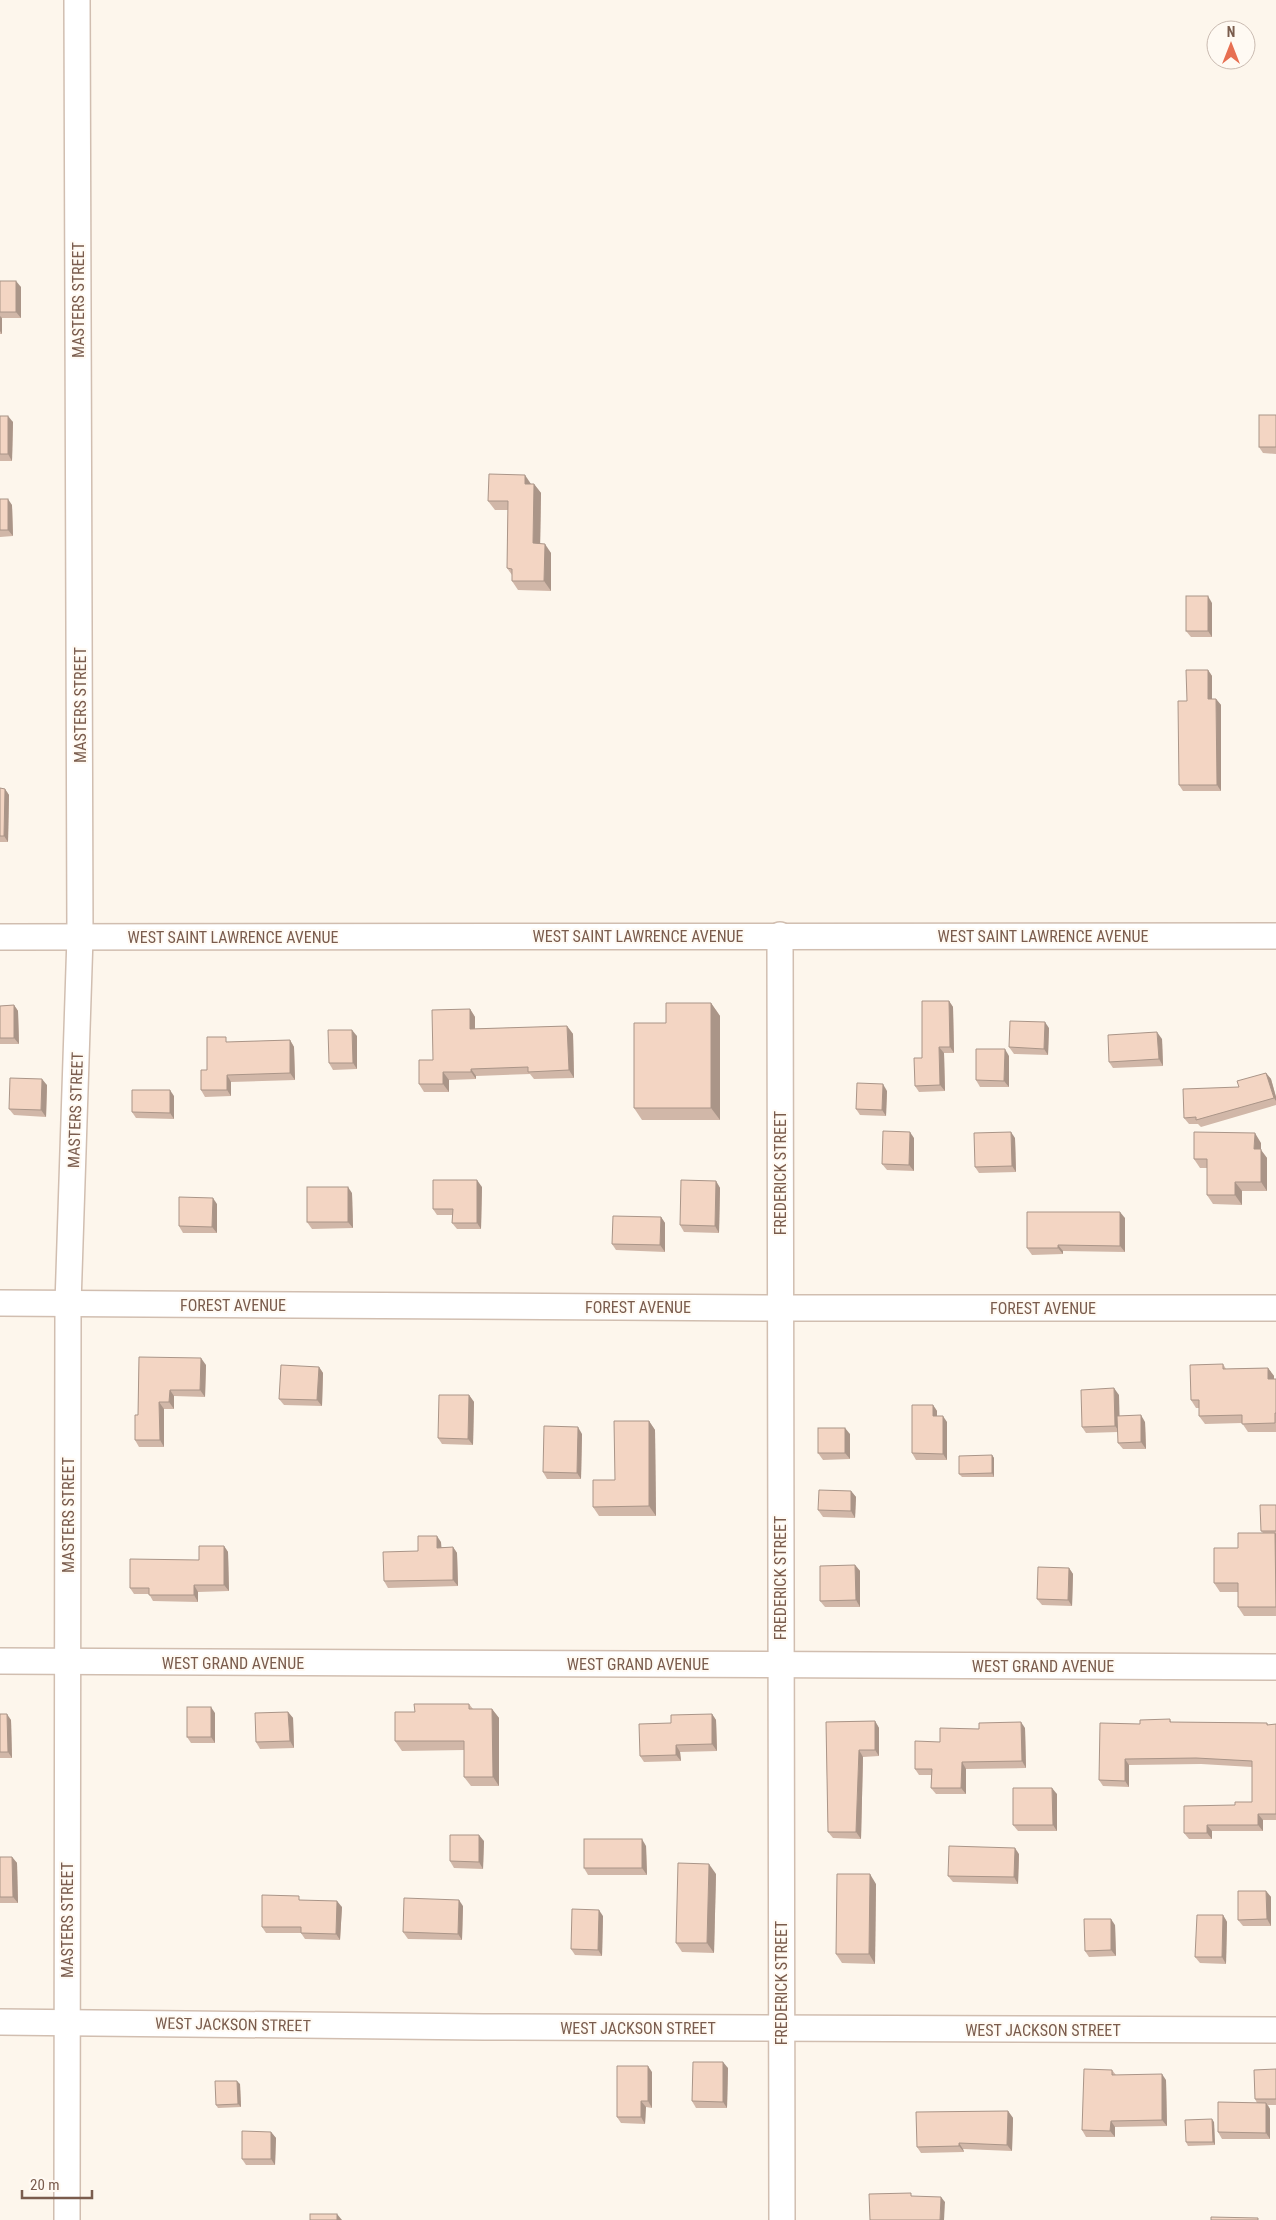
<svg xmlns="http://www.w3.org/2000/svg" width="1276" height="2220" font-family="'Roboto Condensed',sans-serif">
<rect width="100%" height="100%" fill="#fdf6ec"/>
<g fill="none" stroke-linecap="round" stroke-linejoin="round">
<defs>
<g id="minor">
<path d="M 780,935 L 782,2220"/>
<path d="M 0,937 L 1276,936"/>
<path d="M 0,1303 L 779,1308 L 1276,1308"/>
<path d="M 0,1661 L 1276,1667"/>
<path d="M 0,2022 L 484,2027 L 1276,2030"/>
<path d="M 67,2220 L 68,1304 L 80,937 L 77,0"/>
</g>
</defs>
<use href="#minor" stroke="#d1beb0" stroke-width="28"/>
<use href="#minor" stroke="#fff" stroke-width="25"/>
</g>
<g fill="#d1b7a8">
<path d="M 0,281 L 21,287 L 21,318 L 2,318 L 2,334 L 0,334 Z"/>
<path d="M 1276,415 L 1276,454 L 1263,453 L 1259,447 Z"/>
<path d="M 0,416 L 13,422 L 12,461 L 0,461 Z"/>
<path d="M 531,484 L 534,484 L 541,493 L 540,544 L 551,553 L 551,591 L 518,590 L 512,581 L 512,575 L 507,568 L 508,510 L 495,510 L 488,501 Z"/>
<path d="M 0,499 L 12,505 L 13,536 L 0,537 Z"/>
<path d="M 1212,603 L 1212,637 L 1191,637 L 1186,631 Z"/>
<path d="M 1208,670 L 1212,676 L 1212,699 L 1216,699 L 1221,705 L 1221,791 L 1183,791 L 1179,785 L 1187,701 Z"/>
<path d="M 0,788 L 5,789 L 9,795 L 8,842 L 0,842 Z"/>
<path d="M 949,1001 L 953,1007 L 954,1053 L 944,1053 L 945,1091 L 919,1092 L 915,1086 L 922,1058 Z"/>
<path d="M 711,1003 L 720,1016 L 720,1120 L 642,1120 L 634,1108 Z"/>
<path d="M 14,1005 L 18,1011 L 19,1044 L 0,1044 L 0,1006 Z"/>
<path d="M 470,1009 L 475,1017 L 475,1029 L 567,1026 L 573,1034 L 574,1078 L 534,1079 L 530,1074 L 476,1076 L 476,1079 L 449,1080 L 449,1092 L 424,1092 L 419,1084 L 433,1060 Z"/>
<path d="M 1049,1028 L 1048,1055 L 1014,1054 L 1009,1047 Z"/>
<path d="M 357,1036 L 357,1069 L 333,1070 L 329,1063 Z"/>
<path d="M 1162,1039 L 1163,1066 L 1113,1068 L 1109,1062 Z"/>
<path d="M 290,1040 L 294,1047 L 295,1080 L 231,1082 L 231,1096 L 205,1097 L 201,1090 L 207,1070 L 230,1042 Z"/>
<path d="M 1009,1056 L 1009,1087 L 980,1087 L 976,1080 Z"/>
<path d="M 1266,1073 L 1271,1079 L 1276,1097 L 1276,1105 L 1201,1127 L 1198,1124 L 1189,1124 L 1184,1118 L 1239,1087 Z"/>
<path d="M 47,1085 L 46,1117 L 14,1115 L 9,1109 Z"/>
<path d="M 887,1091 L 886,1116 L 860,1115 L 856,1109 Z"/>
<path d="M 174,1096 L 174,1119 L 136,1118 L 132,1112 Z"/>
<path d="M 914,1138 L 914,1171 L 887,1170 L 882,1164 Z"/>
<path d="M 1015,1138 L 1016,1172 L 979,1173 L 975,1167 Z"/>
<path d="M 1261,1143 L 1261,1150 L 1267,1158 L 1267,1191 L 1242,1191 L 1242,1205 L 1213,1204 L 1207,1195 L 1207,1168 L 1200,1168 L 1194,1159 Z"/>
<path d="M 716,1181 L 720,1188 L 719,1233 L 684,1232 L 680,1225 Z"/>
<path d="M 482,1187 L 481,1229 L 457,1229 L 452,1223 L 452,1215 L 437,1215 L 433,1209 Z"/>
<path d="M 352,1193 L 353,1228 L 312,1229 L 307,1222 Z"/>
<path d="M 217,1204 L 217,1233 L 183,1233 L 179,1226 Z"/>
<path d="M 661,1217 L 665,1223 L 665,1252 L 616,1250 L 612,1244 Z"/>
<path d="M 1125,1218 L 1125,1252 L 1063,1251 L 1063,1254 L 1032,1255 L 1027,1248 Z"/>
<path d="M 139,1357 L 206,1365 L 205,1397 L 174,1396 L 174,1409 L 164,1409 L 164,1447 L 139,1447 L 135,1440 L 138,1415 Z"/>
<path d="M 1223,1364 L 1226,1369 L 1268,1368 L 1274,1376 L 1274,1379 L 1276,1379 L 1276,1432 L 1248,1432 L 1242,1423 L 1205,1424 L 1199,1416 L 1199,1408 L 1196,1408 L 1191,1400 Z"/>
<path d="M 319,1367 L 323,1373 L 322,1406 L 284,1405 L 279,1399 Z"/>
<path d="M 469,1395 L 474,1402 L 473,1445 L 442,1444 L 438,1438 Z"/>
<path d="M 1119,1395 L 1119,1416 L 1145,1422 L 1146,1449 L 1123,1449 L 1118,1443 L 1118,1432 L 1086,1433 L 1082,1427 Z"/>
<path d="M 933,1405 L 937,1411 L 937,1416 L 947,1422 L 947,1460 L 916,1460 L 912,1453 Z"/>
<path d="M 649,1421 L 655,1430 L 656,1516 L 599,1516 L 593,1507 L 615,1480 Z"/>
<path d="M 582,1434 L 581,1479 L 547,1479 L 543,1472 Z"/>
<path d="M 850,1434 L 850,1459 L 823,1460 L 818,1453 Z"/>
<path d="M 992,1455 L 994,1458 L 994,1477 L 962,1477 L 959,1474 Z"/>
<path d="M 851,1491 L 856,1497 L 855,1518 L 823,1517 L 818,1510 Z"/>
<path d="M 1276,1505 L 1276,1616 L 1244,1616 L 1238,1607 L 1238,1592 L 1220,1592 L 1214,1583 L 1238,1548 L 1263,1533 L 1261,1531 Z"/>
<path d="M 441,1542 L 441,1547 L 453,1547 L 457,1553 L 458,1586 L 388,1588 L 384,1581 L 418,1551 Z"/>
<path d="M 224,1546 L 228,1552 L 229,1591 L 198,1592 L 198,1602 L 153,1601 L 149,1594 L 134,1594 L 130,1588 L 199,1560 Z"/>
<path d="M 855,1565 L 860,1571 L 860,1607 L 825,1607 L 820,1601 Z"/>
<path d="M 1069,1568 L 1073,1574 L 1072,1606 L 1042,1605 L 1037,1599 Z"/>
<path d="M 469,1704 L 473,1709 L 492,1709 L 499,1718 L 499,1786 L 471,1786 L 464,1777 L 464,1750 L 402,1751 L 395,1741 L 415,1712 Z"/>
<path d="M 288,1712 L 293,1718 L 294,1748 L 260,1749 L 256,1742 Z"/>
<path d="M 215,1713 L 215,1743 L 191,1743 L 187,1737 Z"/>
<path d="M 0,1714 L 11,1720 L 12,1758 L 0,1758 Z"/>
<path d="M 712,1714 L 716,1720 L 717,1751 L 680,1752 L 681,1761 L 644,1762 L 640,1756 L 671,1723 Z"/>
<path d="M 1170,1719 L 1171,1722 L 1267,1723 L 1268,1725 L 1276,1724 L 1276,1820 L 1263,1820 L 1263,1831 L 1212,1831 L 1212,1839 L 1189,1839 L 1184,1833 L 1235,1805 L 1252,1802 L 1252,1767 L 1201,1764 L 1129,1765 L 1129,1787 L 1103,1786 L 1099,1780 L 1140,1724 Z"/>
<path d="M 875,1721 L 879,1728 L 879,1756 L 863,1757 L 861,1839 L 833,1838 L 828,1832 L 826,1722 Z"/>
<path d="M 1025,1728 L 1026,1768 L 966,1769 L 966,1794 L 936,1794 L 931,1788 L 931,1775 L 919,1775 L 915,1769 L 940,1742 L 979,1729 Z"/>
<path d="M 1057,1794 L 1057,1831 L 1018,1831 L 1013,1825 Z"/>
<path d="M 484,1841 L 483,1869 L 454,1868 L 450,1861 Z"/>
<path d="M 646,1846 L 647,1875 L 588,1875 L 584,1868 Z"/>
<path d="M 1019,1854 L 1018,1884 L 953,1882 L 948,1876 Z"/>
<path d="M 0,1857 L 12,1857 L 17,1863 L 18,1903 L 0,1903 Z"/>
<path d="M 716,1874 L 714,1953 L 682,1952 L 676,1943 Z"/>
<path d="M 876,1884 L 875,1964 L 842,1963 L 836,1954 Z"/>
<path d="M 1266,1891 L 1271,1897 L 1271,1926 L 1243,1926 L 1238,1920 Z"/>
<path d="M 302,1900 L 342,1907 L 340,1940 L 305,1939 L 301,1933 L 266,1933 L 262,1927 Z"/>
<path d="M 463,1906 L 462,1940 L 408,1939 L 403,1932 Z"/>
<path d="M 1223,1915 L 1227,1922 L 1226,1964 L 1200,1963 L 1195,1957 Z"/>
<path d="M 603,1916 L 602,1956 L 575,1955 L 571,1949 Z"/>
<path d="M 1115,1925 L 1116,1956 L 1089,1957 L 1085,1951 Z"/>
<path d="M 728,2068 L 727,2108 L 696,2108 L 692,2101 Z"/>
<path d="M 1276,2069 L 1276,2105 L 1268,2105 L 1270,2109 L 1270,2139 L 1222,2139 L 1218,2132 L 1257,2103 L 1255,2099 Z"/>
<path d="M 1112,2070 L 1116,2075 L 1166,2080 L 1167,2126 L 1115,2127 L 1115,2137 L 1086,2137 L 1082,2130 Z"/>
<path d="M 652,2072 L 652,2108 L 646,2107 L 645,2124 L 621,2123 L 617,2117 Z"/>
<path d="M 240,2084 L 241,2107 L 218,2108 L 216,2105 Z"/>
<path d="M 1008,2111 L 1013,2118 L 1012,2151 L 963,2149 L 964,2152 L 921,2153 L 917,2147 Z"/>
<path d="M 1214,2122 L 1215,2145 L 1188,2146 L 1186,2142 Z"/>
<path d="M 271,2132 L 276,2138 L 275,2165 L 246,2165 L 242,2159 Z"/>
</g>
<g fill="#aa9588">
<path d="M 16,281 L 21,287 L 21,318 L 16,312 Z"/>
<path d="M 0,316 L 2,318 L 2,334 L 0,331 Z"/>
<path d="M 8,416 L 13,422 L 12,461 L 8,454 Z"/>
<path d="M 525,475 L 531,484 L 525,484 Z"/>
<path d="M 534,484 L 541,493 L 540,553 L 533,543 Z"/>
<path d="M 8,499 L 12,505 L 13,536 L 8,530 Z"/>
<path d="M 545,544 L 551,553 L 551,591 L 544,581 Z"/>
<path d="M 1208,596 L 1212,603 L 1212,637 L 1208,631 Z"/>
<path d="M 1208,670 L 1212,676 L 1212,705 L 1208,699 Z"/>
<path d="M 1216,699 L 1221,705 L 1221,791 L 1217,785 Z"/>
<path d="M 5,789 L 9,795 L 8,842 L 4,836 Z"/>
<path d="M 949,1001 L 953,1007 L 954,1053 L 950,1047 Z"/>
<path d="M 711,1003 L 720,1016 L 720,1120 L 711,1108 Z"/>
<path d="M 14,1005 L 18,1011 L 19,1044 L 14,1038 Z"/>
<path d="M 470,1009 L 475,1017 L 475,1036 L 470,1029 Z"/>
<path d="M 1045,1022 L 1049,1028 L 1048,1055 L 1044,1049 Z"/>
<path d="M 567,1026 L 573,1034 L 574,1078 L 569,1070 Z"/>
<path d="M 352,1030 L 357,1036 L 357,1069 L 353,1063 Z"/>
<path d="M 1157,1032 L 1162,1039 L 1163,1066 L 1159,1059 Z"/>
<path d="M 290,1040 L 294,1047 L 295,1080 L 290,1073 Z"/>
<path d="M 939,1047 L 944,1053 L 945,1091 L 940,1085 Z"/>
<path d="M 1005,1049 L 1009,1056 L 1009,1087 L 1004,1081 Z"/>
<path d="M 471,1069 L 476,1076 L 476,1079 L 471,1072 Z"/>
<path d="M 443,1072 L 449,1080 L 449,1092 L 443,1084 Z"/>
<path d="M 1266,1073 L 1271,1079 L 1276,1097 L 1276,1101 L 1274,1098 Z"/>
<path d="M 227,1075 L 231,1082 L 231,1096 L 227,1090 Z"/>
<path d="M 42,1079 L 47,1085 L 46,1117 L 41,1110 Z"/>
<path d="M 883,1084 L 887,1091 L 886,1116 L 882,1110 Z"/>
<path d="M 170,1090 L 174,1096 L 174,1119 L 170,1113 Z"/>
<path d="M 910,1132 L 914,1138 L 914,1171 L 909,1165 Z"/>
<path d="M 1011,1132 L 1015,1138 L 1016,1172 L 1012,1166 Z"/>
<path d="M 1255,1133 L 1261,1143 L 1261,1150 L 1267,1158 L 1267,1191 L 1261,1182 L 1254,1149 Z"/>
<path d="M 477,1180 L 482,1187 L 481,1229 L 477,1223 Z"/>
<path d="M 716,1181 L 720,1188 L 719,1233 L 715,1226 Z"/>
<path d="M 1235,1182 L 1242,1191 L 1242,1205 L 1235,1195 Z"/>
<path d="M 348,1187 L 352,1193 L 353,1228 L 348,1222 Z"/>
<path d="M 213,1198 L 217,1204 L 217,1233 L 212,1227 Z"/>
<path d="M 1120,1212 L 1125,1218 L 1125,1252 L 1120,1246 Z"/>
<path d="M 661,1217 L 665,1223 L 665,1252 L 660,1245 Z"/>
<path d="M 1058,1245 L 1063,1251 L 1063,1254 L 1058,1248 Z"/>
<path d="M 201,1358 L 206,1365 L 205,1397 L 200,1390 Z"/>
<path d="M 319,1367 L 323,1373 L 322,1406 L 317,1400 Z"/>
<path d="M 1268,1368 L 1274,1376 L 1274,1387 L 1268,1379 Z"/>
<path d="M 1114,1388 L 1119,1395 L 1120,1432 L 1115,1426 Z"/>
<path d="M 170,1390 L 174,1396 L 174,1409 L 169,1402 Z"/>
<path d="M 469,1395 L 474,1402 L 473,1445 L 468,1439 Z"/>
<path d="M 159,1402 L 164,1409 L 164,1447 L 160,1440 Z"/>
<path d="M 933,1405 L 937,1411 L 937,1422 L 933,1416 Z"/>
<path d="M 1141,1415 L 1145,1422 L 1146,1449 L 1141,1442 Z"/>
<path d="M 943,1416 L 947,1422 L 947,1460 L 943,1454 Z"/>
<path d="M 649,1421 L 655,1430 L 656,1516 L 649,1506 Z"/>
<path d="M 578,1427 L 582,1434 L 581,1479 L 577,1473 Z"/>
<path d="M 845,1428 L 850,1434 L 850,1459 L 845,1453 Z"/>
<path d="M 992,1455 L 994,1458 L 994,1477 L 992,1473 Z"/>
<path d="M 851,1491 L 856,1497 L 855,1518 L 851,1511 Z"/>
<path d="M 1275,1533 L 1276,1534 L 1276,1575 L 1275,1574 Z"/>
<path d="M 437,1536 L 441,1542 L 442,1554 L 437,1548 Z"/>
<path d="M 224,1546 L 228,1552 L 229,1591 L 224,1585 Z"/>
<path d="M 453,1547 L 457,1553 L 458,1586 L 453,1580 Z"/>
<path d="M 855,1565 L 860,1571 L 860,1607 L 856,1600 Z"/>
<path d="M 1069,1568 L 1073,1574 L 1072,1606 L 1068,1600 Z"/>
<path d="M 194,1585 L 198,1592 L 198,1602 L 194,1595 Z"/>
<path d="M 211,1707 L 215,1713 L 215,1743 L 211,1737 Z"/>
<path d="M 492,1709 L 499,1718 L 499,1786 L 493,1777 Z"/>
<path d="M 288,1712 L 293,1718 L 294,1748 L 290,1741 Z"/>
<path d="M 7,1714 L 11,1720 L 12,1758 L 8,1752 Z"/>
<path d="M 712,1714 L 716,1720 L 717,1751 L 712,1744 Z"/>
<path d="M 875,1721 L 879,1728 L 879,1756 L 875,1750 Z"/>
<path d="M 1021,1722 L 1025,1728 L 1026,1768 L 1022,1761 Z"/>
<path d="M 676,1745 L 680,1752 L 681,1761 L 676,1755 Z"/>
<path d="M 859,1750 L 863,1757 L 861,1839 L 856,1832 Z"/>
<path d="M 1125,1759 L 1129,1765 L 1129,1787 L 1125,1781 Z"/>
<path d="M 962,1762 L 966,1769 L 966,1794 L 961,1788 Z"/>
<path d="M 1052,1788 L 1057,1794 L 1057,1831 L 1053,1825 Z"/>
<path d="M 1258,1814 L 1263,1820 L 1263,1831 L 1258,1825 Z"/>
<path d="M 1207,1825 L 1212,1831 L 1212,1839 L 1207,1833 Z"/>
<path d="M 479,1835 L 484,1841 L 483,1869 L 479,1862 Z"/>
<path d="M 642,1839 L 646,1846 L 647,1875 L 642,1868 Z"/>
<path d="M 1015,1848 L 1019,1854 L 1018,1884 L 1014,1877 Z"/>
<path d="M 12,1857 L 17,1863 L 18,1903 L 13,1897 Z"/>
<path d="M 709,1864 L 716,1874 L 714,1953 L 707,1943 Z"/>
<path d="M 870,1874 L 876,1884 L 875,1964 L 869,1954 Z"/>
<path d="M 1266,1891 L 1271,1897 L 1271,1926 L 1267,1919 Z"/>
<path d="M 459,1900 L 463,1906 L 462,1940 L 458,1934 Z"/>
<path d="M 337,1901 L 342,1907 L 340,1940 L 336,1934 Z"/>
<path d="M 599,1910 L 603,1916 L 602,1956 L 598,1950 Z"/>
<path d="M 1223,1915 L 1227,1922 L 1226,1964 L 1222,1957 Z"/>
<path d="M 1111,1919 L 1115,1925 L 1116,1956 L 1111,1950 Z"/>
<path d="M 723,2062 L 728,2068 L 727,2108 L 723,2102 Z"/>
<path d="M 648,2066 L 652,2072 L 652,2108 L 648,2101 Z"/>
<path d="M 1162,2074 L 1166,2080 L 1167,2126 L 1162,2120 Z"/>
<path d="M 237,2081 L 240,2084 L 241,2107 L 238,2104 Z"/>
<path d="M 641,2101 L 646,2107 L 645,2124 L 641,2117 Z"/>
<path d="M 1266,2103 L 1270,2109 L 1270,2139 L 1266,2133 Z"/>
<path d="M 1008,2111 L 1013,2118 L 1012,2151 L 1007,2145 Z"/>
<path d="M 1212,2119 L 1214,2122 L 1215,2145 L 1213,2142 Z"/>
<path d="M 1111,2121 L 1115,2127 L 1115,2137 L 1110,2131 Z"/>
<path d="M 271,2132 L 276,2138 L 275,2165 L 271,2159 Z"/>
<path d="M 959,2143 L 963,2149 L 964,2152 L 959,2146 Z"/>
<path d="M 941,2197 L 945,2202 L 944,2220 L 940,2220 Z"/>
<path d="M 337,2214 L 342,2220 L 337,2220 Z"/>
</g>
<g fill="#f3d5c3" stroke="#aa9588">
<rect x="0" y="281" width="16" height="31"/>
<rect x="1259" y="415" width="17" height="32"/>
<rect x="0" y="416" width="8" height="38"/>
<path d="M 489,474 L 525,475 L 525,484 L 534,484 L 533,543 L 545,544 L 544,581 L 512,581 L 512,569 L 507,568 L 508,501 L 488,501 Z"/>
<rect x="0" y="499" width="8" height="31"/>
<rect x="1186" y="596" width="22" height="35"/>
<path d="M 1186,670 L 1208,670 L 1208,699 L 1216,699 L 1217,785 L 1179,785 L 1178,701 L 1187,701 Z"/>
<path d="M 0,788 L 5,789 L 4,836 L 0,836 Z"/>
<path d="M 922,1001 L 949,1001 L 950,1047 L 939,1047 L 940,1085 L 915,1086 L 914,1058 L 922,1058 Z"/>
<path d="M 666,1003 L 711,1003 L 711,1108 L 634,1108 L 634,1023 L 666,1023 Z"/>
<path d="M 14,1005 L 14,1038 L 0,1038 L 0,1006 Z"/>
<path d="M 470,1009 L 470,1029 L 567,1026 L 569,1070 L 528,1072 L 528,1067 L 471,1069 L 471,1072 L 443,1072 L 443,1084 L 419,1084 L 419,1060 L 433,1060 L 432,1010 Z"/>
<path d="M 1010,1021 L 1045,1022 L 1044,1049 L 1009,1047 Z"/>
<path d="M 328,1030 L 352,1030 L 353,1063 L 329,1063 Z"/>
<path d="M 1157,1032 L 1159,1059 L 1109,1062 L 1108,1035 Z"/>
<path d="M 207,1037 L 226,1037 L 226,1042 L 290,1040 L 290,1073 L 227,1075 L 227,1090 L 201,1090 L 201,1070 L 207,1070 Z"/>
<path d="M 976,1049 L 1005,1049 L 1004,1081 L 976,1080 Z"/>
<path d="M 1266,1073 L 1274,1098 L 1196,1120 L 1196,1117 L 1184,1118 L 1183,1089 L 1239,1087 L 1237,1081 Z"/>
<path d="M 10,1078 L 42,1079 L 41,1110 L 9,1109 Z"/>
<path d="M 857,1083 L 883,1084 L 882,1110 L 856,1109 Z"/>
<path d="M 132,1090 L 170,1090 L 170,1113 L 132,1112 Z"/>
<path d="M 883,1131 L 910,1132 L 909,1165 L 882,1164 Z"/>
<path d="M 1011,1132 L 1012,1166 L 975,1167 L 974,1133 Z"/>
<path d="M 1194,1132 L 1255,1133 L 1254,1149 L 1261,1149 L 1261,1182 L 1235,1182 L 1235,1195 L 1207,1195 L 1207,1159 L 1194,1159 Z"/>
<path d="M 433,1180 L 477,1180 L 477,1223 L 452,1223 L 453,1209 L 433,1209 Z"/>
<path d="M 681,1180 L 716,1181 L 715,1226 L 680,1225 Z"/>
<rect x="307" y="1187" width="41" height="35"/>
<path d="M 179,1197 L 213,1198 L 212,1227 L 179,1226 Z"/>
<path d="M 1027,1212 L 1120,1212 L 1120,1246 L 1058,1245 L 1058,1248 L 1027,1248 Z"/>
<path d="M 613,1216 L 661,1217 L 660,1245 L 612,1244 Z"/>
<path d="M 139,1357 L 201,1358 L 200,1390 L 170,1390 L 169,1402 L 159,1402 L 160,1440 L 135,1440 L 135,1415 L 138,1415 Z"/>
<path d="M 1223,1364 L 1223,1369 L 1268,1368 L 1268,1379 L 1276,1379 L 1276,1413 L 1275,1413 L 1275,1423 L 1242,1424 L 1242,1415 L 1199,1416 L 1199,1400 L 1191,1400 L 1190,1365 Z"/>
<path d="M 281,1365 L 319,1367 L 317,1400 L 279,1399 Z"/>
<path d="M 1114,1388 L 1115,1426 L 1082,1427 L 1081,1390 Z"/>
<path d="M 439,1395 L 469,1395 L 468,1439 L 438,1438 Z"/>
<path d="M 912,1405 L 933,1405 L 933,1416 L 943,1416 L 943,1454 L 912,1453 Z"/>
<path d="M 1141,1415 L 1141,1442 L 1118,1443 L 1117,1416 Z"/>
<path d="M 614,1421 L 649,1421 L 649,1506 L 593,1507 L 593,1480 L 615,1480 Z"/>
<path d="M 544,1426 L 578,1427 L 577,1473 L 543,1472 Z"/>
<rect x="818" y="1428" width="27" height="25"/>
<path d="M 992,1455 L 992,1473 L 959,1474 L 959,1456 Z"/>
<path d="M 819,1490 L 851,1491 L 851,1511 L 818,1510 Z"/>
<path d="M 1260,1505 L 1276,1505 L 1276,1531 L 1261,1531 Z"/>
<path d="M 1238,1533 L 1275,1533 L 1276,1607 L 1238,1607 L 1238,1583 L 1214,1583 L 1214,1548 L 1238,1548 Z"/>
<path d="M 418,1536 L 437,1536 L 437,1548 L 453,1547 L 453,1580 L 384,1581 L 383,1552 L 418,1551 Z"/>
<path d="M 199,1546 L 224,1546 L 224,1585 L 194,1585 L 194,1595 L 149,1595 L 149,1588 L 130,1588 L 130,1559 L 199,1560 Z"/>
<path d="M 855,1565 L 856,1600 L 820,1601 L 820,1566 Z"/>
<path d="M 1038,1567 L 1069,1568 L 1068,1600 L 1037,1599 Z"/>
<path d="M 414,1704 L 469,1704 L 469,1709 L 492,1709 L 493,1777 L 464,1777 L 464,1741 L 395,1741 L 395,1712 L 415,1712 Z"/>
<rect x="187" y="1707" width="24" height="30"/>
<path d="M 288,1712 L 290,1741 L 256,1742 L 255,1713 Z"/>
<path d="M 0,1714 L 7,1714 L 8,1752 L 0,1752 Z"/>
<path d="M 712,1714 L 712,1744 L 676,1745 L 676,1755 L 640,1756 L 639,1724 L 671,1723 L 671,1715 Z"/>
<path d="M 1170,1719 L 1170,1722 L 1267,1723 L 1267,1725 L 1276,1724 L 1276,1814 L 1258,1814 L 1258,1825 L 1207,1825 L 1207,1833 L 1184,1833 L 1184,1806 L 1235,1805 L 1235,1802 L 1252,1802 L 1252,1761 L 1196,1758 L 1125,1759 L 1125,1781 L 1099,1780 L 1100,1723 L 1140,1724 L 1140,1720 Z"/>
<path d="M 875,1721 L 875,1750 L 859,1750 L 856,1832 L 828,1832 L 826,1722 Z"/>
<path d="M 1021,1722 L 1022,1761 L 962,1762 L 961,1788 L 931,1788 L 932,1769 L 915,1769 L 915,1741 L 940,1742 L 940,1728 L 979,1729 L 979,1723 Z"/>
<path d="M 1013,1788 L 1052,1788 L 1053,1825 L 1013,1825 Z"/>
<path d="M 450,1835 L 479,1835 L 479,1862 L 450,1861 Z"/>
<rect x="584" y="1839" width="58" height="29"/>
<path d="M 949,1846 L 1015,1848 L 1014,1877 L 948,1876 Z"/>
<path d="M 0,1857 L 12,1857 L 13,1897 L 0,1897 Z"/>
<path d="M 678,1863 L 709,1864 L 707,1943 L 676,1943 Z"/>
<path d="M 837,1874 L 870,1874 L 869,1954 L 836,1954 Z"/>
<path d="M 1238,1891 L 1266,1891 L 1267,1919 L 1238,1920 Z"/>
<path d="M 262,1895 L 299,1896 L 299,1900 L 337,1901 L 336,1934 L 301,1933 L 301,1927 L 262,1927 Z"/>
<path d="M 404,1898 L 459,1900 L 458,1934 L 403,1932 Z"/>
<path d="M 572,1909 L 599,1910 L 598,1950 L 571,1949 Z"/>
<path d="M 1197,1915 L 1223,1915 L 1222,1957 L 1195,1957 Z"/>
<path d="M 1084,1919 L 1111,1919 L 1111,1950 L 1085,1951 Z"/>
<path d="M 693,2062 L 723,2062 L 723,2102 L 692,2101 Z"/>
<path d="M 617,2066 L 648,2066 L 648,2101 L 641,2101 L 641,2117 L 617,2117 Z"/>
<path d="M 1084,2069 L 1112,2070 L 1112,2075 L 1162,2074 L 1162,2120 L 1111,2121 L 1110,2131 L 1082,2130 Z"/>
<path d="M 1276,2069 L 1276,2099 L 1255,2099 L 1254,2070 Z"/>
<path d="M 215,2081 L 237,2081 L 238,2104 L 216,2105 Z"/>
<path d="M 1218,2102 L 1266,2103 L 1266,2133 L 1218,2132 Z"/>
<path d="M 1008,2111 L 1007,2145 L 959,2143 L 959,2146 L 917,2147 L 916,2112 Z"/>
<path d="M 1212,2119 L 1213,2142 L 1186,2142 L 1185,2120 Z"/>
<path d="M 242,2131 L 271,2132 L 271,2159 L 242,2159 Z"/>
<path d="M 911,2193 L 911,2196 L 941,2197 L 940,2220 L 870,2220 L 869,2194 Z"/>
<rect x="310" y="2214" width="27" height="6"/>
<path d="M 1211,2217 L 1258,2218 L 1258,2220 L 1211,2220 Z"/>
</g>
<g text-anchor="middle" stroke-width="4" stroke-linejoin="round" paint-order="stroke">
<g font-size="16" fill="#7a5c4d" stroke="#fffaf3">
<text transform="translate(78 300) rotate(-90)" y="6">MASTERS STREET</text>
<text transform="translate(80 705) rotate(-90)" y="6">MASTERS STREET</text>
<text x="638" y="942">WEST SAINT LAWRENCE AVENUE</text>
<text x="1043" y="942">WEST SAINT LAWRENCE AVENUE</text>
<text x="233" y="943">WEST SAINT LAWRENCE AVENUE</text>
<text transform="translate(75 1110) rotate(-88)" y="6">MASTERS STREET</text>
<text transform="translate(780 1173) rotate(-90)" y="6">FREDERICK STREET</text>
<text x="233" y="1311">FOREST AVENUE</text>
<text x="638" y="1313">FOREST AVENUE</text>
<text x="1043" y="1314">FOREST AVENUE</text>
<text transform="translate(68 1515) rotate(-90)" y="6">MASTERS STREET</text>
<text transform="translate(780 1578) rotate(-90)" y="6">FREDERICK STREET</text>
<text x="233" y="1669">WEST GRAND AVENUE</text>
<text x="638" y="1670">WEST GRAND AVENUE</text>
<text x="1043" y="1672">WEST GRAND AVENUE</text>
<text transform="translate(67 1920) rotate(-90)" y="6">MASTERS STREET</text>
<text transform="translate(781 1983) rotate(-90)" y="6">FREDERICK STREET</text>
<text transform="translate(233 2024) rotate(1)" y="6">WEST JACKSON STREET</text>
<text x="638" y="2034">WEST JACKSON STREET</text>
<text x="1043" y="2036">WEST JACKSON STREET</text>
</g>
</g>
<g transform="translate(1231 45)"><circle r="24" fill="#fffaf3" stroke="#cabbb1"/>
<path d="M0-4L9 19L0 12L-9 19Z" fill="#e76f51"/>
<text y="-8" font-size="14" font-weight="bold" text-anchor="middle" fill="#7a5c4d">N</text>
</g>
<path d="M22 2190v8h70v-8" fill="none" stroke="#7a5c4d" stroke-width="2.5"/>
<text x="30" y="2190" font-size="15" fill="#7a5c4d" stroke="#fffaf3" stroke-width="4" paint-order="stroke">20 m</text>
</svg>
